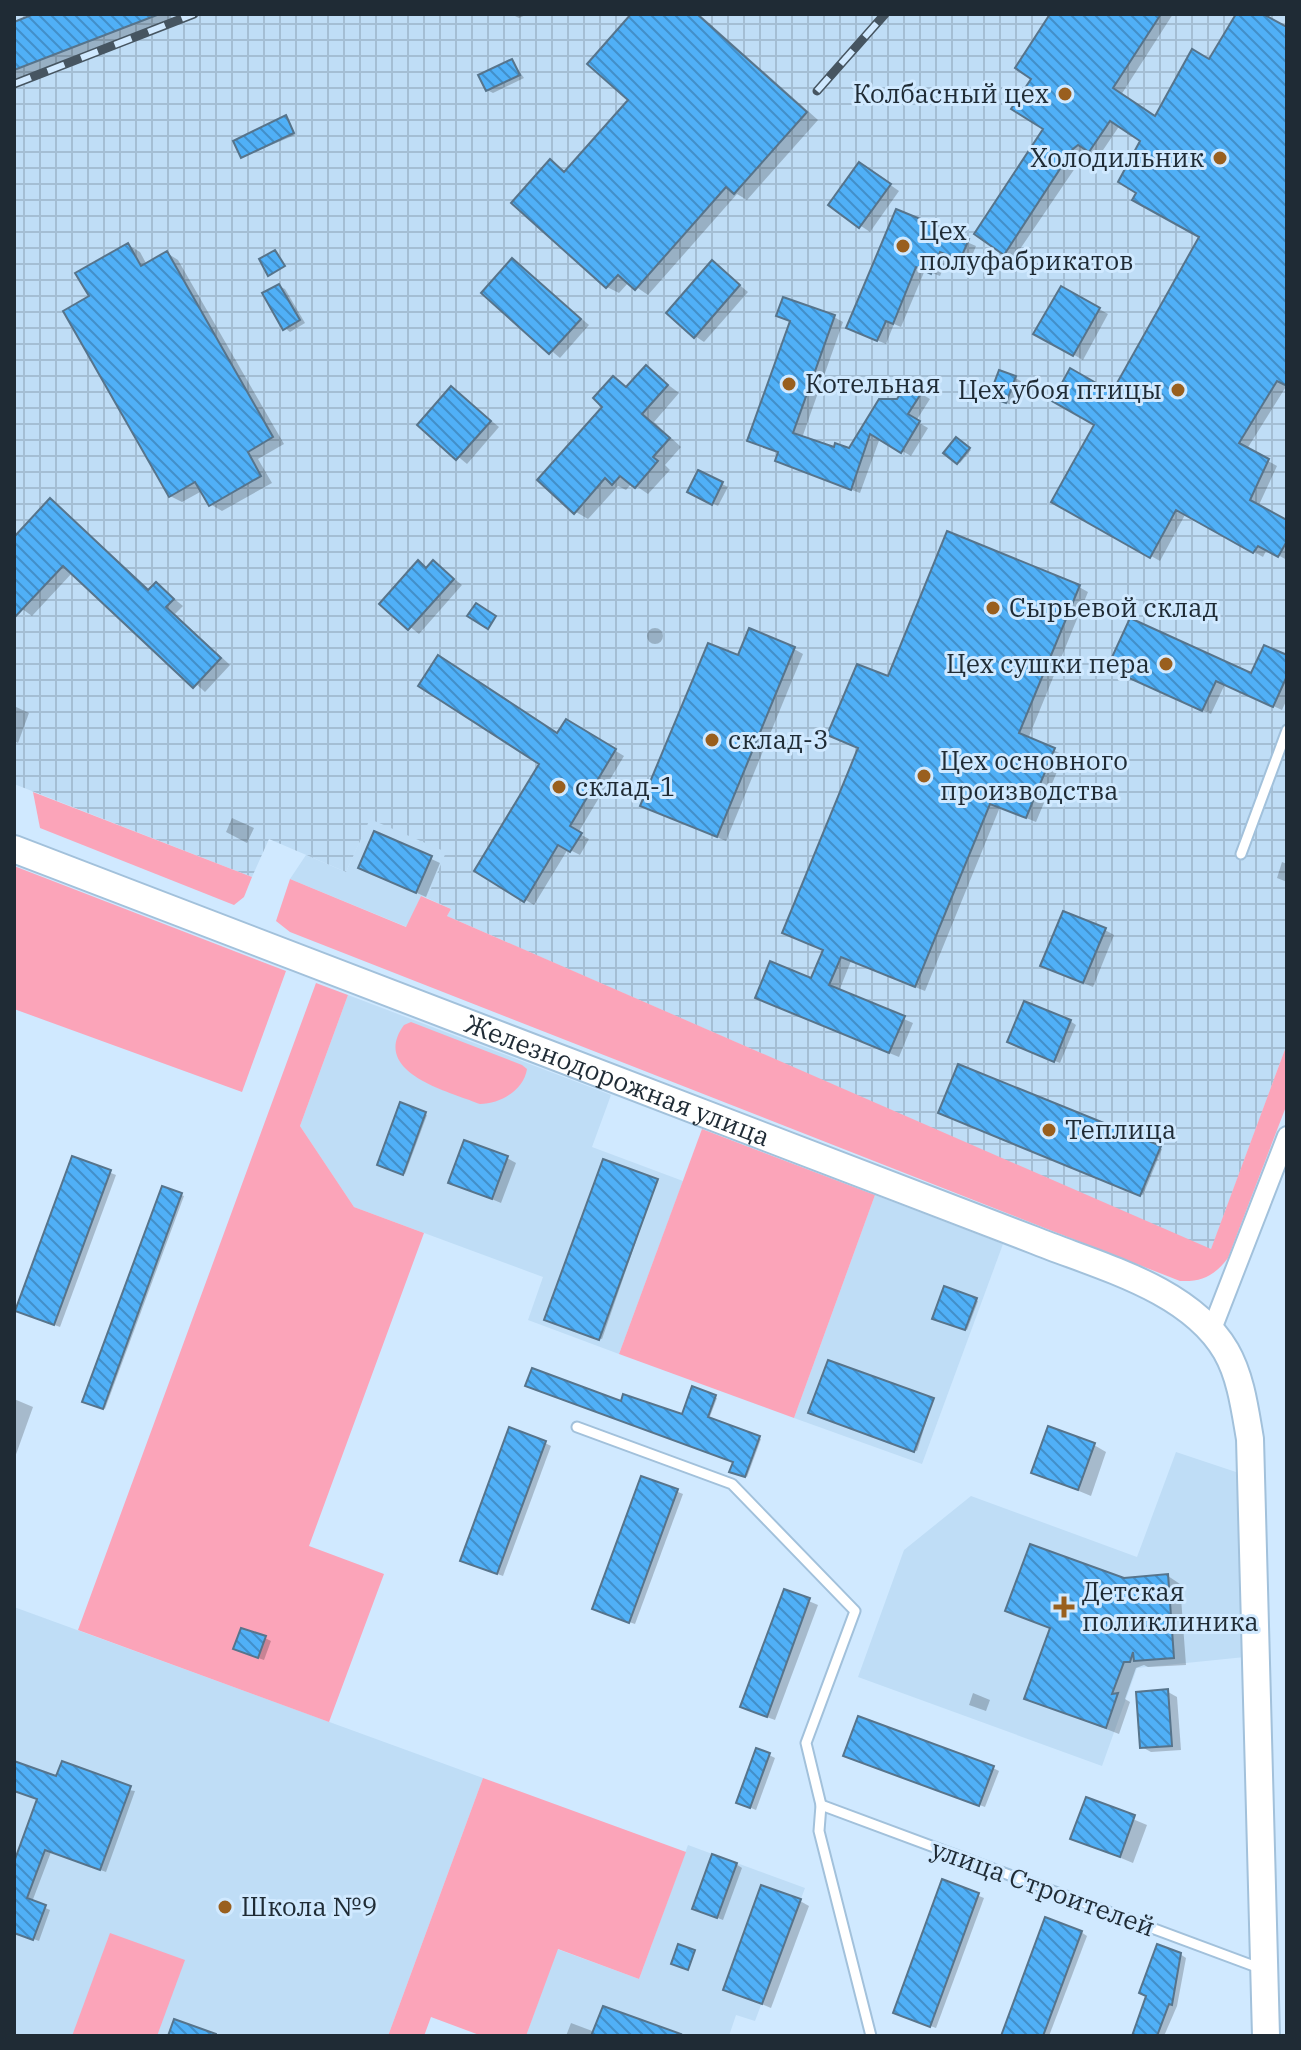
<svg xmlns="http://www.w3.org/2000/svg" width="1301" height="2050" font-family="'IBM Plex Serif',serif">
<defs>
<pattern id="industrial-grid" width="8" height="8" patternUnits="userSpaceOnUse" patternTransform="scale(2)"><rect width="8" height="8" fill="#bfddf6"/><path d="M0 4h8M4 0v8" fill="none" stroke="#a4bed4"/></pattern>
<pattern id="building-back-hatch" width="6" height="6" patternUnits="userSpaceOnUse" patternTransform="scale(2)"><rect width="6" height="6" fill="#50b0f7"/><path d="M-1 5l2 2M0 0l6 6M5-1l2 2" fill="none" stroke="#428fc9"/></pattern>
</defs>
<rect width="100%" height="100%" fill="#d0e9ff"/>
<g fill="#bfddf6">
<path d="M 370,818 L 447,852 L 427,898 L 421,896 L 407,927 L 290,879 L 306,855 L 346,872 Z"/>
<path d="M 348,995 L 611,1095 L 592,1147 L 683,1181 L 619,1354 L 528,1320 L 543,1277 L 354,1207 L 300,1126 Z"/>
<path d="M 875,1195 L 1003,1244 L 922,1464 L 794,1418 Z"/>
<path d="M 1176,1452 L 1239,1473 L 1245,1657 L 1137,1668 L 1102,1766 L 858,1677 L 904,1550 L 971,1496 L 1137,1557 Z"/>
<path d="M 14,1607 L 483,1778 L 388,2036 L 14,2036 Z"/>
<path d="M 688,1845 L 805,1888 L 755,2021 L 736,2015 L 729,2036 L 526,2036 L 557,1949 L 639,1979 Z"/>
</g>
<path fill="url(#industrial-grid)" d="M 14,14 L 1287,14 L 1287,1044 L 1211,1250 L 447,916 L 451,909 L 427,898 L 446,852 L 370,819 L 346,872 L 269,839 L 252,877 L 14,784 Z"/>
<g fill="#fba4b9">
<path d="M 33,792 L 252,877 L 244,897 L 234,905 L 40,828 Z"/>
<path d="M 14,866 L 286,971 L 242,1092 L 14,1009 Z"/>
<path d="M 290,879 L 406,927 L 421,896 L 451,909 L 447,916 L 1211,1249 L 1287,1044 L 1287,1104 L 1228,1258 C 1214,1276 1202,1282 1180,1281 L 290,932 L 276,921 Z"/>
<path d="M 316,983 L 348,995 L 300,1126 L 354,1207 L 424,1233 L 309,1546 L 384,1574 L 329,1722 L 78,1630 Z"/>
<path d="M 411,1022 L 522,1065 L 527,1069 C 524,1090 500,1104 480,1104 C 451,1092 369,1073 404,1025 Z"/>
<path d="M 702,1129 L 875,1195 L 794,1418 L 619,1354 Z"/>
<path d="M 483,1778 L 686,1852 L 639,1979 L 558,1949 L 526,2036 L 482,2036 L 431,2017 L 424,2036 L 388,2036 Z"/>
<path d="M 110,1933 L 185,1960 L 157,2036 L 72,2036 Z"/>
</g>
<g fill="#0003">
<path d="M 39,14 L 170,14 L 173,21 L 14,81 L 14,24 Z"/>
<path d="M 511,14 L 528,14 L 519,18 Z"/>
<path d="M 634,14 L 699,14 L 818,120 L 747,200 L 737,194 L 648,295 L 629,282 L 619,293 L 607,287 L 550,162 L 567,172 L 630,100 Z"/>
<path d="M 1053,14 L 1173,14 L 1121,95 L 1156,118 L 1210,61 L 1238,14 L 1259,14 L 1287,30 L 1287,385 L 1247,449 L 1277,466 L 1258,507 L 1287,523 L 1287,560 L 1267,549 L 1263,557 L 1186,513 L 1160,561 L 1053,501 L 1202,236 L 1139,192 L 1143,141 L 1120,125 L 1099,156 L 1088,149 L 1014,258 L 1005,253 L 1045,129 L 1034,78 Z"/>
<path d="M 512,61 L 524,78 L 493,93 L 487,90 Z"/>
<path d="M 288,119 L 295,135 L 243,157 Z"/>
<path d="M 869,170 L 899,191 L 870,232 L 830,205 Z"/>
<path d="M 897,212 L 976,246 L 969,263 L 949,255 L 940,276 L 925,270 L 901,327 L 894,324 L 886,344 L 857,332 Z"/>
<path d="M 128,245 L 140,252 L 147,265 L 167,253 L 178,260 L 284,444 L 258,459 L 272,483 L 222,511 L 210,504 L 202,491 L 182,502 L 170,496 L 91,296 Z"/>
<path d="M 512,260 L 589,325 L 560,358 L 483,293 Z"/>
<path d="M 713,263 L 748,292 L 704,342 L 695,336 Z"/>
<path d="M 279,286 L 285,289 L 305,323 L 290,332 L 285,328 Z"/>
<path d="M 1062,288 L 1108,314 L 1083,360 L 1036,333 Z"/>
<path d="M 779,315 L 834,317 L 843,322 L 802,438 L 835,450 L 850,450 L 898,401 L 908,386 L 930,399 L 916,421 L 928,428 L 911,456 L 880,438 L 860,493 L 786,465 L 791,322 Z"/>
<path d="M 646,368 L 679,393 L 654,422 L 681,447 L 665,465 L 670,470 L 648,494 L 632,483 L 626,490 L 618,486 L 588,519 L 576,512 L 613,378 L 629,388 Z"/>
<path d="M 1015,378 L 1021,381 L 1012,405 L 997,400 Z"/>
<path d="M 452,389 L 499,427 L 467,464 L 420,425 Z"/>
<path d="M 956,439 L 971,450 L 960,463 L 946,452 Z"/>
<path d="M 699,472 L 728,487 L 718,506 L 690,491 Z"/>
<path d="M 51,500 L 150,590 L 156,584 L 183,606 L 175,614 L 230,665 L 205,692 L 73,572 L 32,616 L 14,603 L 14,540 Z"/>
<path d="M 418,563 L 428,569 L 434,563 L 462,585 L 419,634 L 382,604 Z"/>
<path d="M 1079,587 L 1088,592 L 1028,739 L 1064,755 L 1036,822 L 1000,807 L 925,991 L 851,961 L 839,991 L 913,1023 L 899,1057 L 767,1003 L 812,981 L 825,950 L 889,679 Z"/>
<circle cx="655" cy="636" r="8"/>
<path d="M 794,649 L 803,654 L 726,841 L 652,810 L 739,658 Z"/>
<path d="M 1287,657 L 1287,699 L 1282,710 L 1225,684 L 1211,714 L 1117,672 L 1252,675 Z"/>
<path d="M 14,706 L 29,713 L 18,743 L 14,741 Z"/>
<path d="M 567,721 L 624,756 L 578,833 L 589,839 L 580,855 L 568,849 L 534,905 L 476,870 Z"/>
<path d="M 232,818 L 254,828 L 247,843 L 226,832 Z"/>
<path d="M 375,833 L 440,863 L 426,897 L 369,872 Z"/>
<path d="M 1282,862 L 1287,864 L 1287,882 L 1277,878 Z"/>
<path d="M 1105,930 L 1114,935 L 1093,987 L 1052,970 Z"/>
<path d="M 1070,1021 L 1076,1025 L 1060,1063 L 1015,1045 Z"/>
<path d="M 959,1066 L 1162,1149 L 1143,1195 L 941,1112 Z"/>
<path d="M 401,1105 L 427,1115 L 405,1174 L 379,1164 Z"/>
<path d="M 73,1158 L 116,1175 L 60,1327 L 23,1313 Z"/>
<path d="M 507,1158 L 516,1163 L 501,1203 L 451,1182 Z"/>
<path d="M 657,1181 L 602,1339 L 549,1320 Z"/>
<path d="M 163,1188 L 184,1196 L 105,1409 L 85,1401 Z"/>
<path d="M 946,1288 L 978,1301 L 967,1330 L 935,1318 Z"/>
<path d="M 693,1389 L 717,1398 L 709,1419 L 761,1439 L 747,1477 L 732,1471 L 735,1462 L 622,1403 L 683,1416 Z"/>
<path d="M 14,1399 L 33,1407 L 14,1460 Z"/>
<path d="M 933,1400 L 917,1451 L 811,1412 Z"/>
<path d="M 545,1443 L 551,1446 L 503,1576 L 468,1563 Z"/>
<path d="M 1094,1445 L 1106,1452 L 1091,1496 L 1033,1472 Z"/>
<path d="M 643,1478 L 683,1494 L 635,1624 L 600,1612 Z"/>
<path d="M 1168,1576 L 1180,1584 L 1186,1665 L 1148,1667 L 1144,1665 L 1136,1668 L 1125,1699 L 1130,1702 L 1119,1734 L 1026,1698 L 1052,1629 L 1008,1610 L 1124,1580 Z"/>
<path d="M 785,1591 L 818,1605 L 775,1720 L 751,1711 Z"/>
<path d="M 265,1638 L 271,1641 L 264,1660 L 241,1652 Z"/>
<path d="M 1168,1692 L 1177,1697 L 1181,1750 L 1151,1752 L 1142,1747 Z"/>
<path d="M 973,1693 L 990,1700 L 986,1711 L 969,1705 Z"/>
<path d="M 769,1755 L 775,1758 L 756,1810 L 744,1805 Z"/>
<path d="M 851,1758 L 993,1768 L 999,1771 L 985,1807 Z"/>
<path d="M 14,1763 L 57,1779 L 135,1791 L 106,1872 L 51,1852 L 32,1902 L 50,1910 L 39,1941 L 14,1932 L 14,1868 L 39,1799 L 14,1790 Z"/>
<path d="M 1087,1800 L 1147,1825 L 1133,1863 L 1073,1838 Z"/>
<path d="M 736,1864 L 742,1868 L 723,1920 L 700,1911 Z"/>
<path d="M 944,1882 L 984,1898 L 936,2028 L 902,2016 Z"/>
<path d="M 800,1901 L 809,1906 L 771,2008 L 725,1989 Z"/>
<path d="M 1081,1932 L 1087,1936 L 1049,2036 L 1003,2036 Z"/>
<path d="M 1180,1954 L 1186,1958 L 1177,2006 L 1164,2036 L 1134,2036 Z"/>
<path d="M 571,2023 L 595,2032 L 676,2036 L 566,2036 Z"/>
</g>
<g fill="url(#building-back-hatch)" stroke="#57748b" stroke-width="2">
<path d="M 34,14 L 157,14 L 157,15 L 14,70 L 14,22 Z"/>
<path d="M 631,14 L 697,14 L 807,112 L 734,194 L 726,187 L 635,290 L 618,275 L 606,288 L 511,203 L 550,159 L 564,172 L 628,100 L 587,64 Z"/>
<path d="M 1050,14 L 1161,14 L 1113,88 L 1155,116 L 1192,49 L 1209,59 L 1236,14 L 1263,14 L 1287,27 L 1287,386 L 1277,381 L 1239,443 L 1269,459 L 1250,500 L 1287,520 L 1287,541 L 1278,557 L 1258,546 L 1253,553 L 1176,510 L 1150,558 L 1051,502 L 1094,425 L 1052,401 L 1070,368 L 1112,392 L 1199,237 L 1132,200 L 1136,193 L 1118,182 L 1140,141 L 1110,121 L 1089,152 L 1078,145 L 1073,149 L 1004,255 L 974,234 L 1043,129 L 1011,109 L 1031,79 L 1015,68 Z"/>
<path d="M 512,59 L 520,75 L 486,91 L 478,75 Z"/>
<path d="M 286,115 L 294,133 L 241,158 L 233,141 Z"/>
<path d="M 859,162 L 891,184 L 859,228 L 828,205 Z"/>
<path d="M 896,209 L 969,239 L 960,260 L 940,252 L 931,274 L 916,267 L 893,324 L 886,321 L 877,341 L 846,328 Z"/>
<path d="M 128,243 L 141,266 L 167,251 L 273,437 L 248,452 L 261,476 L 209,506 L 195,482 L 169,497 L 63,311 L 89,296 L 75,273 Z"/>
<path d="M 275,250 L 285,266 L 268,276 L 259,259 Z"/>
<path d="M 512,258 L 581,319 L 549,354 L 481,293 Z"/>
<path d="M 712,260 L 740,285 L 694,338 L 666,313 Z"/>
<path d="M 279,284 L 300,320 L 283,330 L 262,293 Z"/>
<path d="M 1061,286 L 1100,308 L 1073,356 L 1033,334 Z"/>
<path d="M 783,297 L 835,315 L 793,433 L 834,447 L 835,443 L 849,448 L 879,399 L 897,399 L 907,383 L 922,392 L 908,414 L 920,421 L 901,453 L 870,434 L 851,490 L 775,461 L 778,452 L 747,441 L 790,321 L 776,316 Z"/>
<path d="M 646,365 L 668,385 L 642,414 L 670,438 L 653,457 L 658,461 L 635,488 L 620,476 L 612,485 L 605,478 L 574,514 L 537,480 L 602,407 L 593,398 L 613,376 L 626,387 Z"/>
<path d="M 999,370 L 1016,376 L 1006,403 L 989,397 Z"/>
<path d="M 451,386 L 491,421 L 456,460 L 417,425 Z"/>
<path d="M 956,437 L 970,448 L 957,464 L 943,453 Z"/>
<path d="M 698,470 L 723,482 L 712,505 L 687,492 Z"/>
<path d="M 50,498 L 148,590 L 156,582 L 174,599 L 166,607 L 221,658 L 193,688 L 63,566 L 14,618 L 14,537 Z"/>
<path d="M 947,531 L 1080,585 L 1019,733 L 1055,748 L 1026,818 L 990,804 L 915,987 L 841,957 L 829,985 L 905,1016 L 889,1053 L 755,998 L 770,961 L 811,978 L 823,950 L 782,933 L 858,748 L 827,735 L 857,664 L 888,676 Z"/>
<path d="M 418,560 L 426,568 L 433,560 L 454,579 L 408,630 L 379,604 Z"/>
<path d="M 476,603 L 496,616 L 488,629 L 467,616 Z"/>
<path d="M 1130,618 L 1251,673 L 1264,645 L 1287,655 L 1287,676 L 1273,707 L 1216,681 L 1202,711 L 1107,668 Z"/>
<path d="M 749,628 L 795,647 L 717,837 L 640,806 L 708,643 L 738,655 Z"/>
<path d="M 438,655 L 557,733 L 566,719 L 616,749 L 570,826 L 582,833 L 570,852 L 558,845 L 524,902 L 474,871 L 539,764 L 418,686 Z"/>
<path d="M 374,831 L 432,856 L 416,893 L 358,868 Z"/>
<path d="M 1063,911 L 1106,928 L 1083,983 L 1040,966 Z"/>
<path d="M 1024,1001 L 1071,1020 L 1054,1062 L 1007,1042 Z"/>
<path d="M 958,1064 L 1161,1146 L 1140,1196 L 938,1113 Z"/>
<path d="M 400,1102 L 426,1112 L 403,1175 L 377,1165 Z"/>
<path d="M 464,1140 L 508,1156 L 492,1199 L 448,1183 Z"/>
<path d="M 72,1156 L 111,1170 L 54,1325 L 15,1311 Z"/>
<path d="M 603,1159 L 658,1179 L 599,1340 L 544,1320 Z"/>
<path d="M 162,1186 L 182,1193 L 103,1409 L 82,1402 Z"/>
<path d="M 944,1286 L 977,1298 L 965,1330 L 932,1319 Z"/>
<path d="M 828,1360 L 934,1398 L 914,1452 L 808,1413 Z"/>
<path d="M 532,1368 L 621,1401 L 623,1394 L 682,1414 L 692,1386 L 716,1395 L 708,1417 L 760,1436 L 745,1477 L 729,1472 L 733,1462 L 525,1386 Z"/>
<path d="M 1048,1426 L 1095,1443 L 1078,1490 L 1031,1473 Z"/>
<path d="M 509,1427 L 546,1441 L 497,1574 L 460,1561 Z"/>
<path d="M 641,1476 L 678,1489 L 629,1623 L 592,1609 Z"/>
<path d="M 1030,1544 L 1124,1578 L 1168,1574 L 1174,1658 L 1134,1661 L 1133,1652 L 1130,1662 L 1124,1662 L 1112,1694 L 1118,1693 L 1106,1728 L 1024,1699 L 1050,1628 L 1005,1611 Z"/>
<path d="M 784,1589 L 810,1598 L 767,1717 L 740,1707 Z"/>
<path d="M 241,1628 L 266,1636 L 258,1658 L 233,1649 Z"/>
<path d="M 1168,1689 L 1172,1746 L 1140,1748 L 1136,1692 Z"/>
<path d="M 858,1716 L 994,1766 L 979,1806 L 843,1756 Z"/>
<path d="M 756,1748 L 770,1753 L 750,1808 L 736,1803 Z"/>
<path d="M 14,1761 L 56,1776 L 62,1761 L 131,1786 L 100,1870 L 45,1850 L 27,1898 L 46,1905 L 33,1940 L 14,1933 L 14,1862 L 37,1799 L 14,1791 Z"/>
<path d="M 1086,1797 L 1135,1815 L 1120,1857 L 1070,1839 Z"/>
<path d="M 712,1854 L 737,1863 L 717,1918 L 692,1909 Z"/>
<path d="M 942,1879 L 979,1893 L 930,2027 L 893,2013 Z"/>
<path d="M 761,1885 L 801,1899 L 762,2004 L 723,1990 Z"/>
<path d="M 1045,1917 L 1082,1931 L 1043,2036 L 1001,2036 Z"/>
<path d="M 678,1944 L 695,1950 L 688,1970 L 671,1964 Z"/>
<path d="M 1157,1944 L 1181,1953 L 1172,2005 L 1169,2004 L 1157,2036 L 1132,2036 L 1146,1996 L 1139,1993 Z"/>
<path d="M 603,2006 L 681,2034 L 680,2036 L 591,2036 Z"/>
<path d="M 174,2019 L 216,2034 L 216,2036 L 168,2036 Z"/>
</g>
<g fill="none" stroke-linecap="round" stroke-linejoin="round">
<defs>
<g id="lane">
<path d="M 1241,854 L 1287,730"/>
<path d="M 577,1427 L 732,1484 L 855,1611 L 806,1743 L 821,1805 L 819,1831 L 871,2036"/>
<path d="M 821,1805 L 1262,1969"/>
</g>
<path id="street" d="M 1212,1329 L 1287,1136"/>
<g id="secondary">
<path id="s1" d="M 14,849 L 1034,1240 C 1098,1266 1189,1288 1226,1351 C 1241,1377 1245,1410 1250,1439 L 1266,2036"/>
</g>
</defs>
<use href="#lane" stroke="#a2c1db" stroke-width="13"/>
<use href="#street" stroke="#a2c1db" stroke-width="22"/>
<use href="#secondary" stroke="#a2c1db" stroke-width="30"/>
<use href="#lane" stroke="#fff" stroke-width="9"/>
<use href="#street" stroke="#fff" stroke-width="18"/>
<use href="#secondary" stroke="#fff" stroke-width="26"/>
<defs>
<g id="rail">
<path d="M 14,84 L 194,14"/>
<path d="M 817,91 L 885,14"/>
</g>
</defs>
<use href="#rail" stroke="#465561" stroke-width="9"/>
<use href="#rail" stroke="#d0e9ff" stroke-width="6" stroke-dasharray="18" stroke-linecap="butt"/>
</g>
<g fill="#995f1e" stroke="#d0e9ff" stroke-width="3">
<circle cx="1065" cy="94" r="8"/>
<circle cx="1220" cy="158" r="8"/>
<circle cx="903" cy="246" r="8"/>
<circle cx="789" cy="384" r="8"/>
<circle cx="1178" cy="390" r="8"/>
<circle cx="993" cy="608" r="8"/>
<circle cx="1166" cy="664" r="8"/>
<circle cx="712" cy="740" r="8"/>
<circle cx="924" cy="776" r="8"/>
<circle cx="559" cy="787" r="8"/>
<circle cx="1049" cy="1130" r="8"/>
<path d="M1060 1595h8v8h8v8h-8v8h-8v-8h-8v-8h8z"/>
<circle cx="225" cy="1907" r="8"/>
</g>
<g text-anchor="middle" stroke-width="6" stroke-linejoin="round" paint-order="stroke">
<g font-size="26" fill="#1f2b35" stroke="#d0e9ff" text-anchor="start">
<text x="1049" y="103" text-anchor="end">Колбасный цех</text>
<text x="1204" y="167" text-anchor="end">Холодильник</text>
<text x="919" y="240">Цех<tspan x="919" dy="30">полуфабрикатов</tspan></text>
<text x="805" y="393">Котельная</text>
<text x="1162" y="399" text-anchor="end">Цех убоя птицы</text>
<text x="1009" y="617">Сырьевой склад</text>
<text x="1150" y="673" text-anchor="end">Цех сушки пера</text>
<text x="728" y="749">склад-3</text>
<text x="940" y="770">Цех основного<tspan x="940" dy="30">производства</tspan></text>
<text x="575" y="796">склад-1</text>
<text x="1065" y="1139">Теплица</text>
<text x="1082" y="1601">Детская<tspan x="1082" dy="30">поликлиника</tspan></text>
<text x="241" y="1916">Школа №9</text>
</g>
<g font-size="26" fill="#1f2b35" stroke="#d0e9ff">
<text dy="9" stroke="none"><textPath href="#s1" startOffset="646">Железнодорожная улица</textPath></text>
<text transform="translate(1043 1888) rotate(20)" y="9">улица Строителей</text>
</g>
</g>
<rect width="1301" height="2050" fill="none" stroke="#1f2b35" stroke-width="32"/>
</svg>
